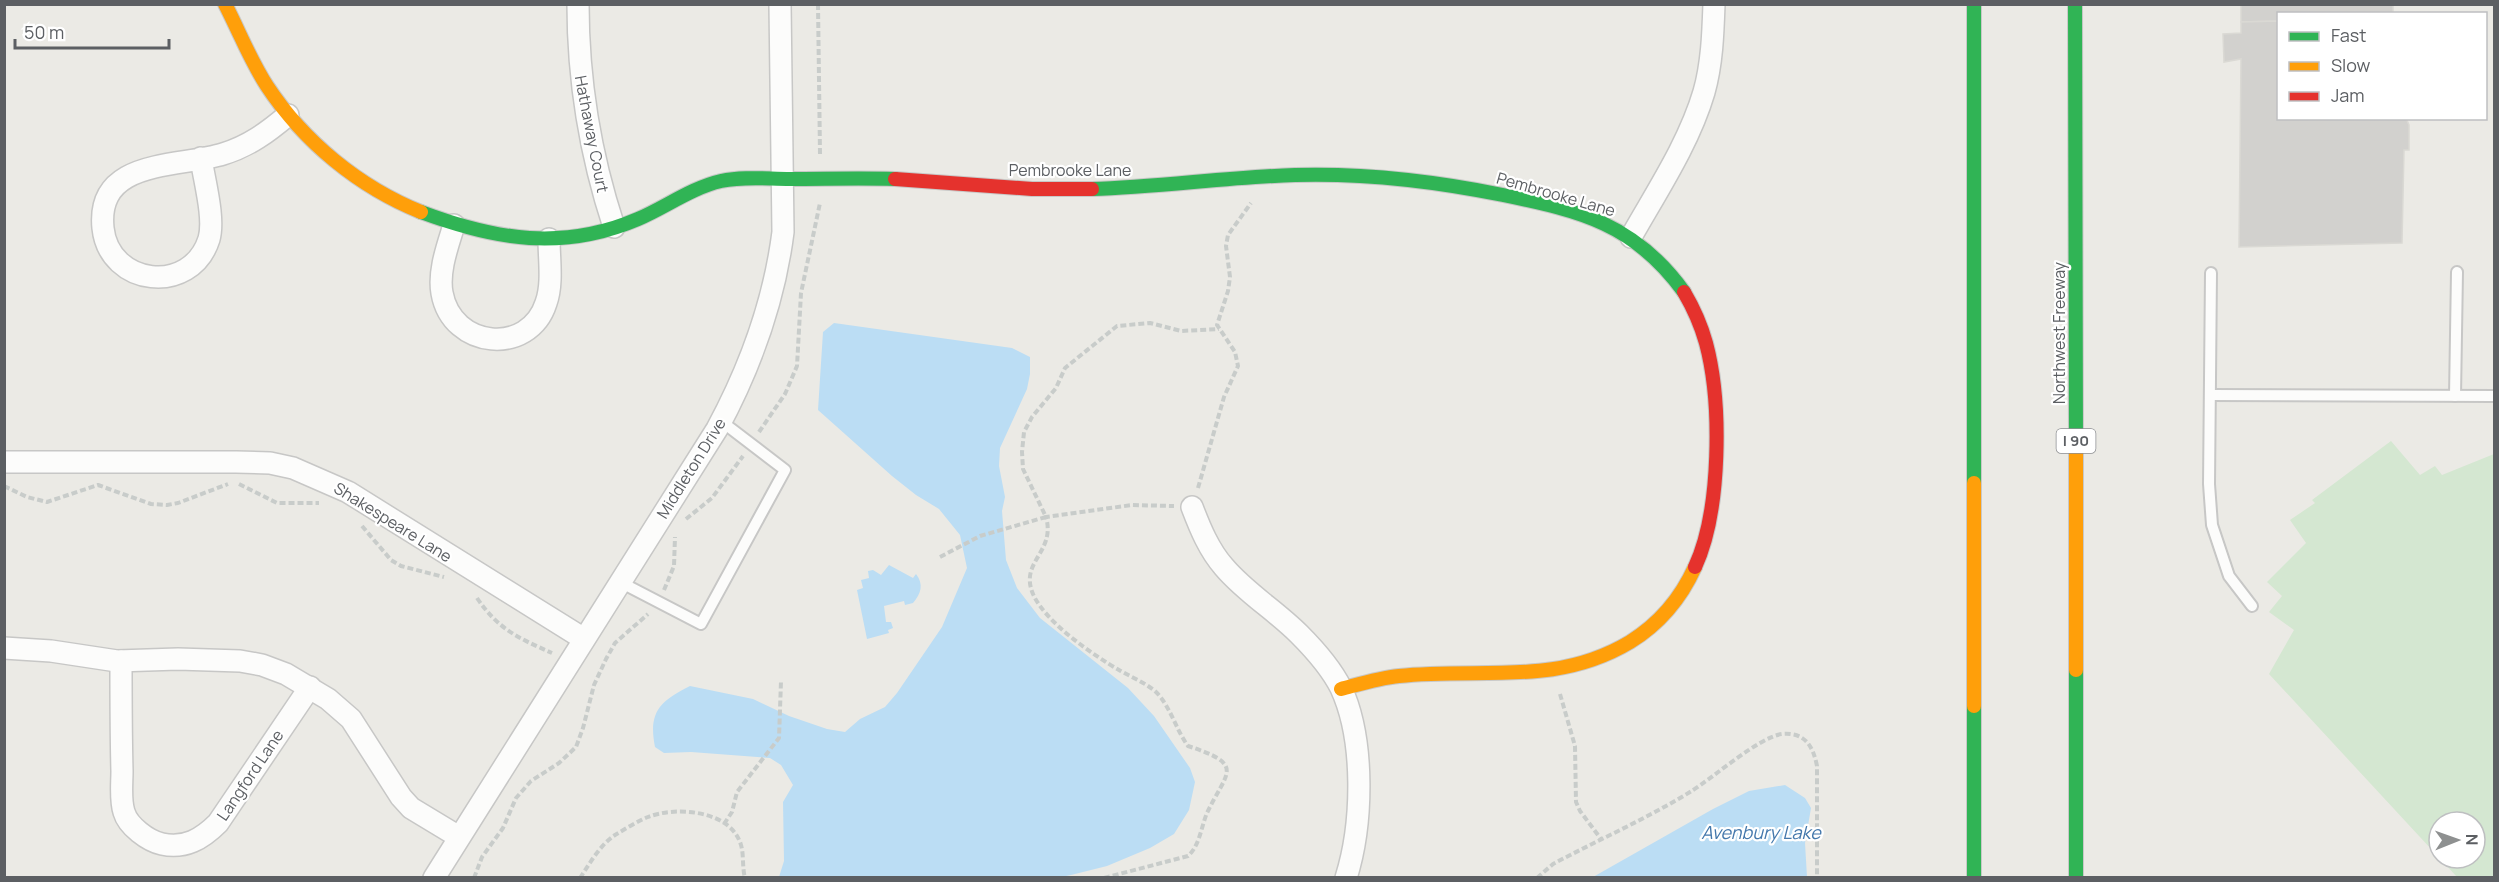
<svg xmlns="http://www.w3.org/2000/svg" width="2499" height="882" font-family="Manrope,sans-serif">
<rect width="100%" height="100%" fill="#ebeae5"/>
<path fill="#d4e7d1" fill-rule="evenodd" d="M 2391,441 L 2420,475 L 2435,466 L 2442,475 L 2494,454 L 2494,877 L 2457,877 L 2269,674 L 2294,630 L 2269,612 L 2282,596 L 2267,582 L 2306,543 L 2290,520 L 2315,503 L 2312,500 ZM 2439,822 L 2475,822 L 2475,858 L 2439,858 Z"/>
<g fill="#bbddf4">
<path d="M 834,323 L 1012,348 L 1030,357 L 1030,374 L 1027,389 L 1000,448 L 999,466 L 1005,497 L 1002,511 L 1006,560 L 1017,588 L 1040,618 L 1128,688 L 1154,716 L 1190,768 L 1195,782 L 1189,810 L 1174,834 L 1150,848 L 1107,866 L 1071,875 L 1056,878 L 779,877 L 784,861 L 783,802 L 793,785 L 781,765 L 770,758 L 691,752 L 664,753 L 655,747 C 648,712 660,701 690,686 L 753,699 L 789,716 L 827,729 L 845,732 L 860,719 L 885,707 L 897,693 L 942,627 L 967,568 L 960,535 L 939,509 L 916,495 L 892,476 L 818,410 L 823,332 Z"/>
<path d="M 889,565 L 913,578 L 916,574 C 924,584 921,594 913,603 L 905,605 L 904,601 L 884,606 L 886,622 L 891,622 L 893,628 L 888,630 L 889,633 L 867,639 L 857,590 L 863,588 L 861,580 L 869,578 L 868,571 L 873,570 L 881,575 Z"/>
<path d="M 1785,785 L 1805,798 L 1811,808 L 1805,843 L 1807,877 L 1593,877 L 1713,809 L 1749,791 Z"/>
</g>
<g fill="#d2d1ce" stroke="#dad9d4" stroke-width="1.5">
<path d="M 2241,4 L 2393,4 L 2393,14 L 2278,14 L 2278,21 L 2241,22 Z"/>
<path d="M 2278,21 L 2278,118 L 2406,118 L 2409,125 L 2409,150 L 2404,150 L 2402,243 L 2239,247 L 2241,59 L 2224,62 L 2223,34 L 2241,33 L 2241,22 Z"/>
</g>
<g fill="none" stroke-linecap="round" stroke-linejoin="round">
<defs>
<g id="lane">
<path d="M 2211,273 L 2209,484 L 2212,525 L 2229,576 L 2252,606"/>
<path d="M 2210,395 L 2494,396"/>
<path d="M 2455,396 L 2457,272"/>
<path d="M 620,582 L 701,624 L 785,470 L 721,421"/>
</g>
<g id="street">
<path d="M 578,4 C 578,81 590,154 614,227"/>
<path d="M 201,158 C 204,180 215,218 209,239 C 191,296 109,286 103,228 C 96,158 179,168 223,154 C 249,146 268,132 288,115"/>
<path d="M 454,225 C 448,245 438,271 442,293 C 452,349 529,356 546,303 C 553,284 549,259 549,239"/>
<path d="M 1631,237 C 1657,191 1689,143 1704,92 C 1712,64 1713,33 1714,4"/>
<path d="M 4,462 L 236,462 L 270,463 L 293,468 L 348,492 L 584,639"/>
<path d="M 1192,507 C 1200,528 1209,550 1224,567 C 1246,593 1275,610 1299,634 C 1315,650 1331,668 1341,688 C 1365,740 1363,824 1346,878"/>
<path d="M 4,648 L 51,651 L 117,661 L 178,659 L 240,661 L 262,665 L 286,674 L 328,699 L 351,719 L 401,797 L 411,808 L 459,837"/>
<path d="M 121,661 C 121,698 121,734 122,771 C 122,784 120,800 124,812 C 128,826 148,841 162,844 C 185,849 202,839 218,823 L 310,687"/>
<path d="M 434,878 L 717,429 C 751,366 774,303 783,232 L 780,4"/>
</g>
<g id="fast">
<path d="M 1974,4 L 1974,483"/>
<path d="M 2075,4 L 2076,451"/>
<path d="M 1092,189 C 1160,187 1227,177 1295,175 C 1365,173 1434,181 1503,195 C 1581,211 1635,224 1684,292"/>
<path d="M 421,212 C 496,240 563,251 638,219 C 666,207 691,188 721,181 C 744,176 767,179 790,179 C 825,179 859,178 895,179"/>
<path d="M 2076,670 L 2076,878"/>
<path d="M 1974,706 L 1974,878"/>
</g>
<g id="slow">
<path d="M 225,4 C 239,31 250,60 267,86 C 304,142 359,187 421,212"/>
<path d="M 2076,451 L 2076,670"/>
<path d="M 1974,483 L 1974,706"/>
<path d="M 1341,689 C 1360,684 1379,678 1399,676 C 1481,667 1555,687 1630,642 C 1659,624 1681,598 1695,567"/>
</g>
<g id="jam">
<path d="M 895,179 L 1032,189 L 1092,189"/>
<path d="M 1684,292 C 1694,309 1701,325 1706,343 C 1722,403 1721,511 1695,567"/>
</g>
</defs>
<use href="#lane" stroke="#c7c7c6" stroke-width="14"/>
<use href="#street" stroke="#c7c7c6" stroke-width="24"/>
<use href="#fast" stroke="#c8c8c7" stroke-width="16"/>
<use href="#slow" stroke="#c8c8c7" stroke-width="16"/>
<use href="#jam" stroke="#c8c8c7" stroke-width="16"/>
<g stroke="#c8ccca" stroke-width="4" stroke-dasharray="6 3" stroke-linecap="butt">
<path d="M 818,4 L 820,154"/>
<path d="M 759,432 L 785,394 L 797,366 L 801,293 L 820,203"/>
<path d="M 239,484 L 277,503 L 319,503"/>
<path d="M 4,486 L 27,497 L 47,502 L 98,485 L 151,504 L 167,505 L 178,503 L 228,484"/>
<path d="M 1198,488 L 1224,397 L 1238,366 L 1235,352 L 1217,325 L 1228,291 L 1230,277 L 1226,246 L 1228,235 L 1251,203"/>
<path d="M 686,519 L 712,498 L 743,456"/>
<path d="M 362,526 L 391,560 L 401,566 L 444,577"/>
<path d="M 940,557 L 980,536 L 1046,517 L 1023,469 L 1022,452 L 1024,432 L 1032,417 L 1056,388 L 1065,368 L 1117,326 L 1150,323 L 1181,331 L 1219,329"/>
<path d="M 664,590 L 674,566 L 675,537"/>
<path d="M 477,598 C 498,629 518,638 552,653"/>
<path d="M 1560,694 L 1575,746 L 1576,802 L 1580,811 L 1601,839"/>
<path d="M 724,824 L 732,812 L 737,792 L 779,738 L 781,681"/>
<path d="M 474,878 L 482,857 L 503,828 L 516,798 L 531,781 L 559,763 L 576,747 L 583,728 L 594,685 L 606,659 L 615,643 L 648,614"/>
<path d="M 580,878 C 590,863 600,845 615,835 C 625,829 638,821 648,817 C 676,806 731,810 741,845 C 744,855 742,867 745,878"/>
<path d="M 1104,878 L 1188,856 C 1200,845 1201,827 1207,813 C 1227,771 1246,765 1188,746 C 1176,730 1170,705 1155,691 C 1144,682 1131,677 1119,670 C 1093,655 1045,622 1033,594 C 1019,561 1056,553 1046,517 L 1132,505 L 1174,506"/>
<path d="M 1537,878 L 1553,864 C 1598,840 1646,819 1690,792 C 1713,778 1759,737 1782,734 C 1805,732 1813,746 1817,766 L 1817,878"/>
</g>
<use href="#lane" stroke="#fcfcfb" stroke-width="10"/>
<use href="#street" stroke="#fcfcfb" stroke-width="21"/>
<use href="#fast" stroke="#30b455" stroke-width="14"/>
<use href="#slow" stroke="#ff9f0a" stroke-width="14"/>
<use href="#jam" stroke="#e5322d" stroke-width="14"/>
</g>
<g text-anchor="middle" stroke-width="4.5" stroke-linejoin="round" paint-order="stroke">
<rect fill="#fff" stroke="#8d8f92" stroke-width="1.5" x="2056.5" y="429" width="39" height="24" rx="4.5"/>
<g font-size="15" font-weight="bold" fill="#5c5f63">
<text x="2076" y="446">I 90</text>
</g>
<g font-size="16" fill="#5c5f63" stroke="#fff">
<text transform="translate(592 134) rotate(79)" y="6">Hathaway Court</text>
<text x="1070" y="176">Pembrooke Lane</text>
<text transform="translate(1556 194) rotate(16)" y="6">Pembrooke Lane</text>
<text transform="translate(2059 333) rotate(-90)" y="6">Northwest Freeway</text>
<text transform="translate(691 468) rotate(-58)" y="6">Middleton Drive</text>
<text transform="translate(393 522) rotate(32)" y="6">Shakespeare Lane</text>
<text transform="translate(250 775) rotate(-56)" y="6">Langford Lane</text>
</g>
<g font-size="18" font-style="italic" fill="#4478ac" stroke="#fff">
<text x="1761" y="839">Avenbury Lake</text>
</g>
</g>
<rect width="2499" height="882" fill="none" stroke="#5c5f63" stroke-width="12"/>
<rect x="2277" y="12" width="210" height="108" fill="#ffffff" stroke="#bebfc1" stroke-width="1.5"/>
<rect x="2289" y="32" width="30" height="9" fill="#30b455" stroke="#bebfc1" stroke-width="1.5"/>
<text x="2331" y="42" font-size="18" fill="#5c5f63">Fast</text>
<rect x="2289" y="62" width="30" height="9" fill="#ff9f0a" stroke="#bebfc1" stroke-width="1.5"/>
<text x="2331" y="72" font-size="18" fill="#5c5f63">Slow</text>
<rect x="2289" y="92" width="30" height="9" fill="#e5322d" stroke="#bebfc1" stroke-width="1.5"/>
<text x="2331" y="102" font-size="18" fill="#5c5f63">Jam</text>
<g transform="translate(2457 840) rotate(89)"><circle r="28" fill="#ffffff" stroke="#bebfc1" stroke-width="1.5"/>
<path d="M0-4.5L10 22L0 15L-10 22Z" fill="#8e9090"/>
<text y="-9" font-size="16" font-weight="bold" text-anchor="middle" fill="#5c5f63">N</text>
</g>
<path d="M15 39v9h154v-9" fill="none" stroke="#5c5f63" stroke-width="3"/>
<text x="24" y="39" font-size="18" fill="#5c5f63" stroke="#ffffff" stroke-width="4.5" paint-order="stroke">50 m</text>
</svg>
